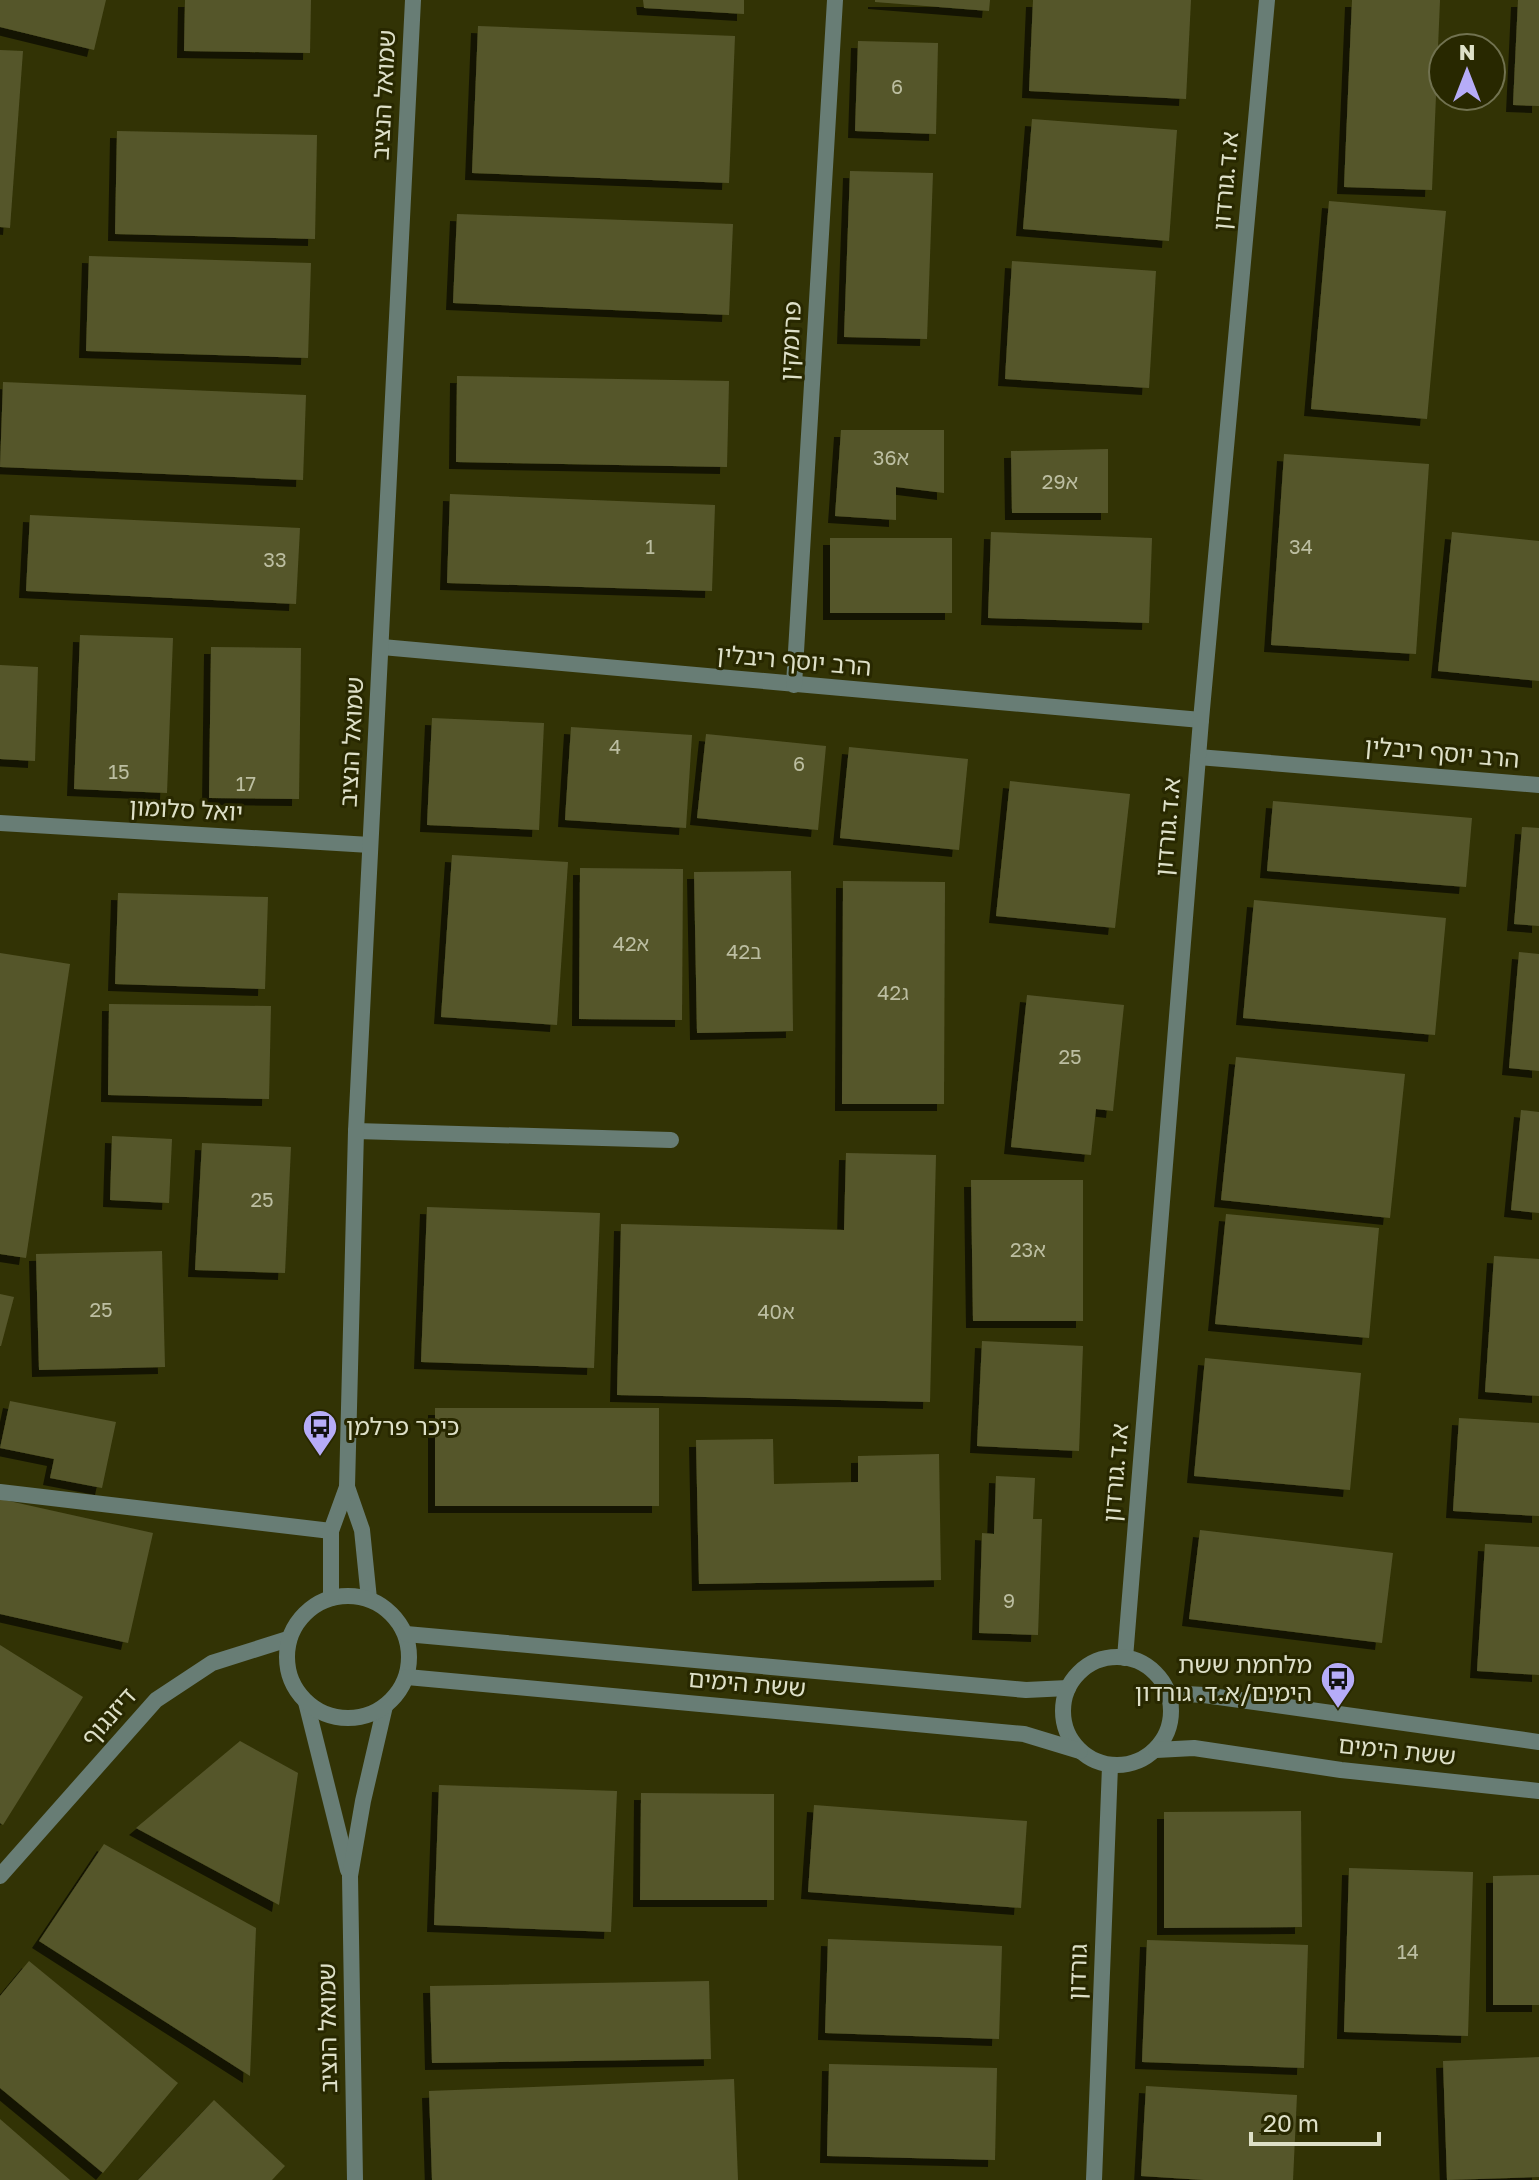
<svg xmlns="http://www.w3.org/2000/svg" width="1539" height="2180" font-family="'Golos Text','Noto Sans Hebrew',sans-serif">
<defs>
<filter id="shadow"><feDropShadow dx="-7" dy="7" stdDeviation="0" flood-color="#0009"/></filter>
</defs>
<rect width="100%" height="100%" fill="#323305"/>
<g fill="#55562b" filter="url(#shadow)">
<path d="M 0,0 L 106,0 L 94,50 L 0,27 Z"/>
<path d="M 185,0 L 311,0 L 310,53 L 184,51 Z"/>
<path d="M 643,0 L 744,0 L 744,14 L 644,8 Z"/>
<path d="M 875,0 L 990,0 L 989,11 L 875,2 Z"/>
<path d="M 1033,0 L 1191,0 L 1186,99 L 1029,91 Z"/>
<path d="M 1352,0 L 1440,0 L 1432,190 L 1344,187 Z"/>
<path d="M 1518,0 L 1539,0 L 1539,106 L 1513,105 Z"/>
<path d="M 478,26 L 735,36 L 729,183 L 472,173 Z"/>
<path d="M 858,41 L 938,43 L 936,134 L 855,131 Z"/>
<path d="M 0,50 L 23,51 L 10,228 L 0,227 Z"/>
<path d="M 1032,119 L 1177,130 L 1169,241 L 1023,229 Z"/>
<path d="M 117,131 L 317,135 L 315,239 L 115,234 Z"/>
<path d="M 850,171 L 933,173 L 927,339 L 844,337 Z"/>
<path d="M 1329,201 L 1446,211 L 1427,419 L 1311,409 Z"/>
<path d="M 457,214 L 733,224 L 729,315 L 453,303 Z"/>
<path d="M 89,256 L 311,263 L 308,358 L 86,351 Z"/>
<path d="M 1012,261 L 1156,271 L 1149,388 L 1005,379 Z"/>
<path d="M 457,376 L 729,381 L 727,467 L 456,462 Z"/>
<path d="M 3,382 L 306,395 L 303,480 L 0,467 Z"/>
<path d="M 841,430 L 944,430 L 944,493 L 896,487 L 896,520 L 835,516 Z"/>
<path d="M 1108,449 L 1108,513 L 1012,513 L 1011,451 Z"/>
<path d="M 1284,454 L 1429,464 L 1416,654 L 1271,645 Z"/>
<path d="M 450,494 L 715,505 L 712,591 L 447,583 Z"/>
<path d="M 30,515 L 300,528 L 296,604 L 26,591 Z"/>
<path d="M 991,532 L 1152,538 L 1149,623 L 988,618 Z"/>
<path d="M 1452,532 L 1539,541 L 1539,681 L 1438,671 Z"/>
<rect x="830" y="538" width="122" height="75"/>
<path d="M 80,635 L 173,638 L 167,793 L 74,789 Z"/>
<path d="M 211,647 L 301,648 L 299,799 L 209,798 Z"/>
<path d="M 0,665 L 38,667 L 35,761 L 0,759 Z"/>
<path d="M 432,718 L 544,723 L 539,830 L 427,825 Z"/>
<path d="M 571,727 L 692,735 L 686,828 L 565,820 Z"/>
<path d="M 706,734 L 826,746 L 818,830 L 697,818 Z"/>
<path d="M 849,747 L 968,759 L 959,850 L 840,838 Z"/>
<path d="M 1010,781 L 1130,794 L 1115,928 L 996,916 Z"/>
<path d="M 1273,801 L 1472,818 L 1466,887 L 1267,871 Z"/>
<path d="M 1522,827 L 1539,828 L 1539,926 L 1514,924 Z"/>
<path d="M 452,855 L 568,862 L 557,1025 L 441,1017 Z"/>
<path d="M 580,868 L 683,869 L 682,1020 L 579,1019 Z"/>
<path d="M 791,871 L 793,1031 L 697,1033 L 694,872 Z"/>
<path d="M 843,881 L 945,882 L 944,1104 L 842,1104 Z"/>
<path d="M 118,893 L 268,897 L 265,989 L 115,984 Z"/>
<path d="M 1254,900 L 1446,918 L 1435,1035 L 1243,1018 Z"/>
<path d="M 1519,952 L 1539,954 L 1539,1071 L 1509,1068 Z"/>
<path d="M 0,953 L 70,964 L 26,1258 L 0,1254 Z"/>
<path d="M 1027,995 L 1124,1005 L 1113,1111 L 1096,1109 L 1091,1155 L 1011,1147 Z"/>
<path d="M 109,1004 L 271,1006 L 269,1099 L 108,1095 Z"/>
<path d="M 1236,1057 L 1405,1074 L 1390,1218 L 1221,1200 Z"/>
<path d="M 1521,1110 L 1539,1112 L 1539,1213 L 1511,1210 Z"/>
<path d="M 112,1136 L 172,1139 L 169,1203 L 110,1200 Z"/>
<path d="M 202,1143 L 291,1147 L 285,1273 L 195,1270 Z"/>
<path d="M 846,1153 L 936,1155 L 930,1402 L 617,1395 L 621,1224 L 844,1230 Z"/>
<path d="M 971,1180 L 1083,1180 L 1083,1321 L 973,1321 Z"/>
<path d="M 427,1207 L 600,1213 L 594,1368 L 421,1362 Z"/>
<path d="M 1226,1214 L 1379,1228 L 1369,1338 L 1215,1324 Z"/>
<path d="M 162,1251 L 165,1367 L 39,1370 L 36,1254 Z"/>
<path d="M 1494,1256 L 1539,1259 L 1539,1396 L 1485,1392 Z"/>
<path d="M 0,1294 L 14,1297 L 1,1346 L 0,1346 Z"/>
<path d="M 982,1341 L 1083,1346 L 1079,1451 L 977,1446 Z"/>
<path d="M 1205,1358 L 1361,1373 L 1350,1490 L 1194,1476 Z"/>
<path d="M 10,1401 L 116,1422 L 102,1488 L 50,1478 L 54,1459 L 0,1448 Z"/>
<rect x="435" y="1408" width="224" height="98"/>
<path d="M 1459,1418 L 1539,1423 L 1539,1516 L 1453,1511 Z"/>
<path d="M 773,1439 L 774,1484 L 858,1482 L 858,1456 L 939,1454 L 941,1580 L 699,1584 L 696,1440 Z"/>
<path d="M 996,1476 L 1035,1478 L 1033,1519 L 1042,1519 L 1038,1635 L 979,1633 L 982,1533 L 994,1534 Z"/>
<path d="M 0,1499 L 153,1533 L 128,1643 L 0,1614 Z"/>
<path d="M 1200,1530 L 1393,1553 L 1382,1643 L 1189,1619 Z"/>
<path d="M 1485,1544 L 1539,1547 L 1539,1675 L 1477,1671 Z"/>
<path d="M 0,1645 L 83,1697 L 3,1825 L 0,1823 Z"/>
<path d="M 240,1741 L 298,1773 L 279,1905 L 136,1828 Z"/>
<path d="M 439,1785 L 617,1791 L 611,1932 L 434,1925 Z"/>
<path d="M 641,1793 L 774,1794 L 774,1900 L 640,1900 Z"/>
<path d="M 814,1805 L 1027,1821 L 1021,1908 L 808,1892 Z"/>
<path d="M 1301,1811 L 1302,1927 L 1164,1928 L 1164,1812 Z"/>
<path d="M 104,1844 L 256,1928 L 250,2076 L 39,1941 Z"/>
<path d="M 1349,1868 L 1473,1872 L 1468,2036 L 1344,2032 Z"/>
<path d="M 1539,1875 L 1539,2005 L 1493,2005 L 1493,1876 Z"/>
<path d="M 828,1939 L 1002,1946 L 999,2039 L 825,2033 Z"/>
<path d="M 1147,1940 L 1308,1945 L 1304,2068 L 1142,2062 Z"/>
<path d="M 29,1961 L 178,2083 L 103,2173 L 0,2088 L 0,1996 Z"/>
<path d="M 709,1981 L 711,2059 L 432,2063 L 430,1986 Z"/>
<path d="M 1539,2057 L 1539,2177 L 1447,2180 L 1443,2061 Z"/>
<path d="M 829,2064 L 997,2068 L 995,2160 L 827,2156 Z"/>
<path d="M 734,2079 L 738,2180 L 432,2180 L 429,2091 Z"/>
<path d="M 1146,2086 L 1297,2095 L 1293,2180 L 1204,2180 L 1141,2176 Z"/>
<path d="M 214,2100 L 285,2166 L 272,2180 L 138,2180 Z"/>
<path d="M 0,2119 L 70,2180 L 0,2180 Z"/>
</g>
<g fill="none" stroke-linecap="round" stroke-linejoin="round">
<g stroke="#687d75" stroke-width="16">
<path d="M 356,1131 L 671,1140"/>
<path d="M 0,1492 L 331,1531"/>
</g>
<path stroke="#687d75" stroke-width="16" d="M 1198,757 L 1539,785"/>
<g stroke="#687d75" stroke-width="16">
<path d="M 382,647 L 1201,720"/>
<path d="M 794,685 L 835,0"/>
<path d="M 0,823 L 370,845"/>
<path d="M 1125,1658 L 1201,720 L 1267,0"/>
<path d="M 306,1702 L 348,1870"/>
<path d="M 0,1876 L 156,1700 L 212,1663 L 288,1639"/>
<path d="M 355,2180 L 350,1876 L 363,1801 L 385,1706"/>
<path d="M 1094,2180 L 1110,1766"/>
</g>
<g stroke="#687d75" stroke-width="16">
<path d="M 347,1487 L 362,1530 L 369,1599"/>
<circle cx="348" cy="1657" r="61"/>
<path d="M 331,1598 L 331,1531 L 347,1487 L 356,1131 L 413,0"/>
<path d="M 406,1634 L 1026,1690 L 1068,1688"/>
<circle cx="1117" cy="1711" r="54"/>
<path d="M 407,1677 L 1024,1734 L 1080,1751"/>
<path d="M 1168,1693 L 1204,1695 L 1539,1742"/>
<path d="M 1156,1750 L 1194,1748 L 1341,1770 L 1539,1791"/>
</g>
</g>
<defs>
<symbol id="bus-pin" viewBox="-11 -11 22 30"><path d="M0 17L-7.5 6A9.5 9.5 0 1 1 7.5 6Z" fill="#b6acf8" stroke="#282800"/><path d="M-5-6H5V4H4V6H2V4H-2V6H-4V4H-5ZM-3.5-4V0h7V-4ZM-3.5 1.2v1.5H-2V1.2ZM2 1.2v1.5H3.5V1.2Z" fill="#111"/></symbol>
</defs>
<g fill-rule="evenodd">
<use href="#bus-pin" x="300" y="1407" width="40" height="54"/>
<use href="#bus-pin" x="1318" y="1659" width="40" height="54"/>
</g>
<g text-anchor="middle" stroke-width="6" stroke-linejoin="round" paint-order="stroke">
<g font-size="20" fill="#bcbea1">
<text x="897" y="94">6</text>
<text x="891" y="465">36א</text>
<text x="1060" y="489">29א</text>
<text x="650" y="554">1</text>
<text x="1301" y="554">34</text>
<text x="275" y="567">33</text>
<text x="615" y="754">4</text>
<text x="799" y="771">6</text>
<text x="119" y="779">15</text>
<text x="246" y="791">17</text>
<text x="631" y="951">42א</text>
<text x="744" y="959">42ב</text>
<text x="893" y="1000">42ג</text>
<text x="1070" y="1064">25</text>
<text x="262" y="1207">25</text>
<text x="1028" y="1257">23א</text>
<text x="101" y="1317">25</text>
<text x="776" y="1319">40א</text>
<text x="1009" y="1608">9</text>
<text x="1408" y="1959">14</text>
</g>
<g font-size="24" fill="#dee0c8" stroke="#282800">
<text transform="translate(384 95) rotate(-87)" y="8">שמואל הנציב</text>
<text transform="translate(1226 181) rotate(-85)" y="8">א.ד.גורדון</text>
<text transform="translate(791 341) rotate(-87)" y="8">פרומקין</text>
<text transform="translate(794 661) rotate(5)" y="8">הרב יוסף ריבלין</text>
<text transform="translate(352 742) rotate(-87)" y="8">שמואל הנציב</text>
<text transform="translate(1442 753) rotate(5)" y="8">הרב יוסף ריבלין</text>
<text transform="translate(186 810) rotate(3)" y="8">יואל סלומון</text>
<text transform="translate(1168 827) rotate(-85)" y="8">א.ד.גורדון</text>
<text transform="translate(1116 1473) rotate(-85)" y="8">א.ד.גורדון</text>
<text transform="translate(747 1684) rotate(5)" y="8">ששת הימים</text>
<text transform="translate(109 1717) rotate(-48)" y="8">דיזנגוף</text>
<text transform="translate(1397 1751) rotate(6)" y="8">ששת הימים</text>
<text transform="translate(1078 1972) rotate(-88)" y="8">גורדון</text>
<text transform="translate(328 2028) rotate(-91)" y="8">שמואל הנציב</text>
</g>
<g font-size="24" fill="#dee0c8" stroke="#282800" text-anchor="start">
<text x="346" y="1435">כיכר פרלמן</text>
<text x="1312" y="1673" text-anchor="end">מלחמת ששת<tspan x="1312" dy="28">הימים/א.ד. גורדון</tspan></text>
</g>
</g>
<g transform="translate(1467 72)"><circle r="38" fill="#282800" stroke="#717250" stroke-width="2"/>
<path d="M0-6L14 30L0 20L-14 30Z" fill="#b6acf8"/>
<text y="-12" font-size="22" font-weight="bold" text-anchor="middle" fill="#dee0c8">N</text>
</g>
<path d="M1251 2132v12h128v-12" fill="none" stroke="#dee0c8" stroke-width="4"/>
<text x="1263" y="2132" font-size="24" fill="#dee0c8" stroke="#282800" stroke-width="6" paint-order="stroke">20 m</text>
</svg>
